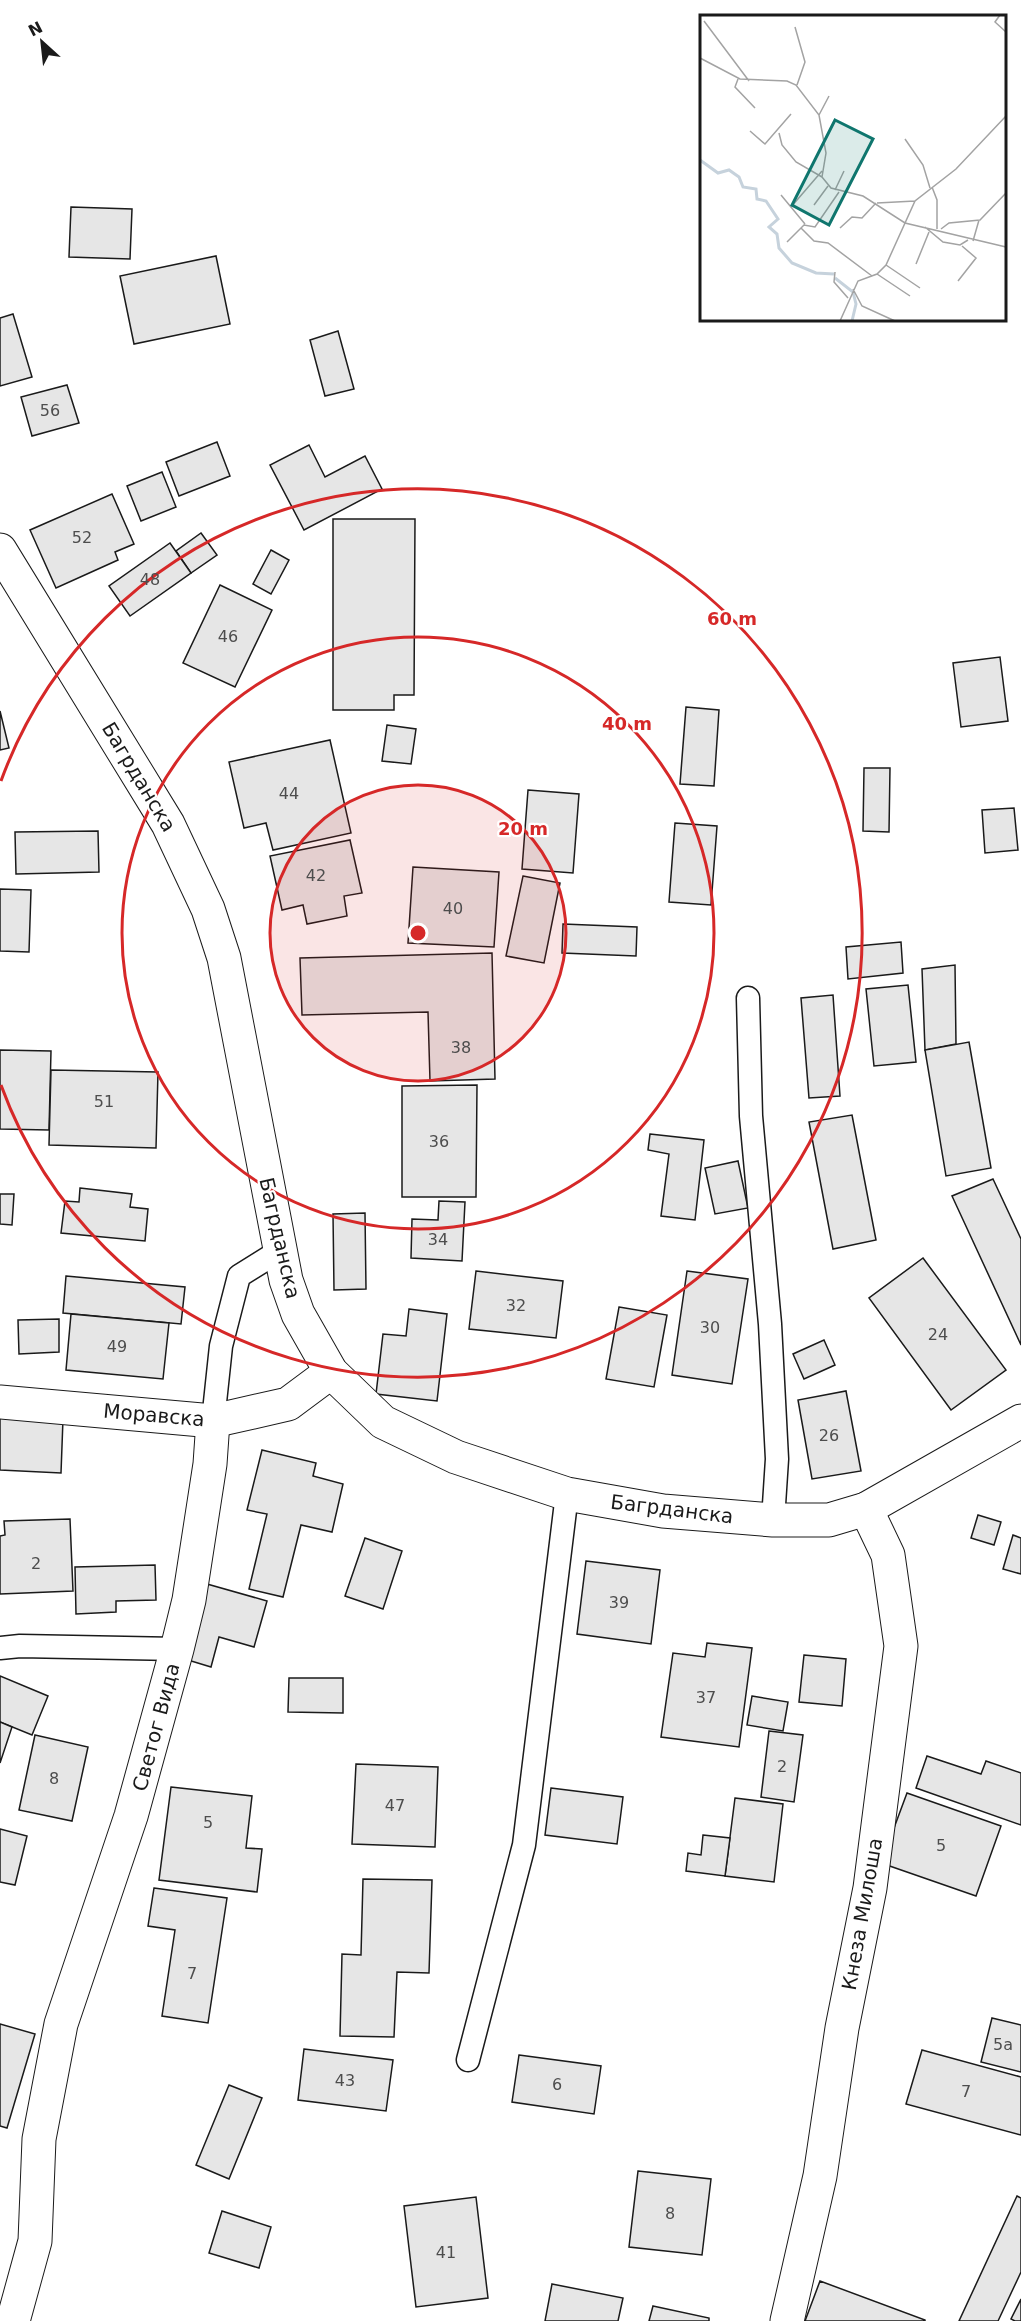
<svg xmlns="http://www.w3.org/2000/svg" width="1021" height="2321" font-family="'DejaVu Sans',sans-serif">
<rect width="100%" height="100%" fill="#fff"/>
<g fill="#e6e6e6" stroke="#1a1a1a" stroke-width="1.5">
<path d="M 71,207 L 132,209 L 130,259 L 69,257 Z"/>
<path d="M 216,256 L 230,324 L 134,344 L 120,276 Z"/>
<path d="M 13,314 L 32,377 L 0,386 L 0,318 Z"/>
<path d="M 338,331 L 354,389 L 325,396 L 310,340 Z"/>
<path d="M 67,385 L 79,423 L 32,436 L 21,397 Z"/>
<path d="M 217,442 L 230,476 L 179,496 L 166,462 Z"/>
<path d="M 309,445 L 325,477 L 365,456 L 382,489 L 304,530 L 270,465 Z"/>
<path d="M 162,472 L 176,507 L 141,521 L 127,486 Z"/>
<path d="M 112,494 L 134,544 L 115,552 L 118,560 L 56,588 L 30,530 Z"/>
<path d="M 333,519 L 415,519 L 414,695 L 394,695 L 394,710 L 333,710 Z"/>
<path d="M 201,533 L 217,555 L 191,573 L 176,551 Z"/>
<path d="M 170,543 L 191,573 L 130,616 L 109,586 Z"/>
<path d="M 271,550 L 289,560 L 271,594 L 253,584 Z"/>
<path d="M 220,585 L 272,610 L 235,687 L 183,663 Z"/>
<path d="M 1000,657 L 1008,721 L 961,727 L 953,663 Z"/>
<path d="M 686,707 L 719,710 L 714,786 L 680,784 Z"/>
<path d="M 0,711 L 9,748 L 0,750 Z"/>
<path d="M 387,725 L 416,729 L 411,764 L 382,761 Z"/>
<path d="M 330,740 L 351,833 L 273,850 L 266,823 L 244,828 L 229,762 Z"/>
<path d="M 864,768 L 890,768 L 889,832 L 863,831 Z"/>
<path d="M 528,790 L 579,794 L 573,873 L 522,869 Z"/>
<path d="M 1014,808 L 1018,850 L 985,853 L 982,810 Z"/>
<path d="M 675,823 L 717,826 L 711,905 L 669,902 Z"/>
<path d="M 98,831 L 99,872 L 16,874 L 15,832 Z"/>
<path d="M 350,840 L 362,893 L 344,896 L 347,916 L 307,924 L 303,905 L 282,910 L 270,856 Z"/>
<path d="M 413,867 L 499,872 L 494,947 L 408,943 Z"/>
<path d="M 523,876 L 560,883 L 544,963 L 506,956 Z"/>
<path d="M 0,889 L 31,890 L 29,952 L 0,951 Z"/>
<path d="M 563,924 L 637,927 L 636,956 L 562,953 Z"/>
<path d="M 901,942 L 903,973 L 848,979 L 846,947 Z"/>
<path d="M 492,953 L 495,1079 L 430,1081 L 428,1012 L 302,1015 L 300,958 Z"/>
<path d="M 955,965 L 956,1044 L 925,1050 L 922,969 Z"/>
<path d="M 908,985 L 916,1062 L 874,1066 L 866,989 Z"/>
<path d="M 833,995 L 840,1096 L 809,1098 L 801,998 Z"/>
<path d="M 969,1042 L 991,1168 L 946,1176 L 925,1050 Z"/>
<path d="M 0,1050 L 51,1051 L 49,1130 L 0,1129 Z"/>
<path d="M 51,1070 L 158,1072 L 156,1148 L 49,1145 Z"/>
<path d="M 477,1085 L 476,1197 L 402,1197 L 402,1086 Z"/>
<path d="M 852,1115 L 876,1240 L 833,1249 L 809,1122 Z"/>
<path d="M 650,1134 L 704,1140 L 695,1220 L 661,1216 L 669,1154 L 648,1150 Z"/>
<path d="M 738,1161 L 748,1208 L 715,1214 L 705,1168 Z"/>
<path d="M 993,1179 L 1021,1239 L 1021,1345 L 952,1196 Z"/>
<path d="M 80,1188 L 132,1194 L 130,1207 L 148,1209 L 145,1241 L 61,1233 L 65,1201 L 79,1202 Z"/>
<path d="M 0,1194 L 14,1194 L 12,1225 L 0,1224 Z"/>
<path d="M 439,1201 L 465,1202 L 462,1261 L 411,1258 L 412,1219 L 438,1220 Z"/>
<path d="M 365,1213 L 366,1289 L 334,1290 L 333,1214 Z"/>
<path d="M 923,1258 L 1006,1370 L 951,1410 L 869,1298 Z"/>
<path d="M 476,1271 L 563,1281 L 556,1338 L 469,1329 Z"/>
<path d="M 687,1271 L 748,1279 L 732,1384 L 672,1375 Z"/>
<path d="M 66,1276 L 185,1287 L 181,1324 L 63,1313 Z"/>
<path d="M 619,1307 L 667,1315 L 654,1387 L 606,1379 Z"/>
<path d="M 409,1309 L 447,1314 L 437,1401 L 376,1394 L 383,1334 L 406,1336 Z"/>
<path d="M 71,1314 L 169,1323 L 163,1379 L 66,1370 Z"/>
<path d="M 59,1319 L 59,1352 L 19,1354 L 18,1320 Z"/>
<path d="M 824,1340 L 835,1365 L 804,1379 L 793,1354 Z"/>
<path d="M 846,1391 L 861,1471 L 812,1479 L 798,1400 Z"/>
<path d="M 0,1417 L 63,1419 L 61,1473 L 0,1470 Z"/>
<path d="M 262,1450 L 316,1463 L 313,1476 L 343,1484 L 332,1532 L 301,1525 L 283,1597 L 249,1589 L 267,1514 L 247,1510 Z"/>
<path d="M 978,1515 L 1001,1522 L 994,1545 L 971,1538 Z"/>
<path d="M 70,1519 L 73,1591 L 0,1594 L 0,1536 L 5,1535 L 4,1521 Z"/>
<path d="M 1013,1535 L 1021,1538 L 1021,1574 L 1003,1569 Z"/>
<path d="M 365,1538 L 402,1551 L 383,1609 L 345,1596 Z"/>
<path d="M 586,1561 L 660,1570 L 651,1644 L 577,1634 Z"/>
<path d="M 155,1565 L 156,1600 L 116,1601 L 116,1612 L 76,1614 L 75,1567 Z"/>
<path d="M 200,1582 L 267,1601 L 254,1647 L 219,1637 L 211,1667 L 178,1657 Z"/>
<path d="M 707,1643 L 752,1648 L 739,1747 L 661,1737 L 673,1653 L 705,1657 Z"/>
<path d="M 804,1655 L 846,1659 L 842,1706 L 799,1702 Z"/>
<path d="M 0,1676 L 48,1696 L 32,1735 L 0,1722 Z"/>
<path d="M 289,1678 L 343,1678 L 343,1713 L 288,1712 Z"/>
<path d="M 752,1696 L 788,1702 L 783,1731 L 747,1725 Z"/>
<path d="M 0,1722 L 12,1727 L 0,1763 Z"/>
<path d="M 769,1731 L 803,1735 L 794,1802 L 761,1797 Z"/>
<path d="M 35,1735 L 88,1747 L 72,1821 L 19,1810 Z"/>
<path d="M 927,1756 L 981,1774 L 986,1761 L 1021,1773 L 1021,1825 L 916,1788 Z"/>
<path d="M 356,1764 L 438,1767 L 435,1847 L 352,1844 Z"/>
<path d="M 171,1787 L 252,1796 L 246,1848 L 262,1849 L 257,1892 L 159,1880 Z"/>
<path d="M 551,1788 L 623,1797 L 617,1844 L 545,1835 Z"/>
<path d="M 907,1793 L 1001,1826 L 976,1896 L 881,1863 Z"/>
<path d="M 735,1798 L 783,1804 L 774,1882 L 725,1876 Z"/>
<path d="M 0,1829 L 27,1836 L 15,1885 L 0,1882 Z"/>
<path d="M 703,1835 L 730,1838 L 725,1876 L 686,1871 L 688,1853 L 701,1855 Z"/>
<path d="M 363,1879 L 432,1880 L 429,1973 L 397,1972 L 394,2037 L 340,2036 L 342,1954 L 361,1955 Z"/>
<path d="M 154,1888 L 227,1898 L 208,2023 L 162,2016 L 175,1930 L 148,1926 Z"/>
<path d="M 992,2018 L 1021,2025 L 1021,2072 L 981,2062 Z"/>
<path d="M 0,2024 L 35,2034 L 7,2128 L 0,2126 Z"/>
<path d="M 304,2049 L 393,2060 L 386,2111 L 298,2100 Z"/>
<path d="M 922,2050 L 1021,2077 L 1021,2135 L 906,2104 Z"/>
<path d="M 519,2055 L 601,2066 L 594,2114 L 512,2102 Z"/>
<path d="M 229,2085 L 262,2098 L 229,2179 L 196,2165 Z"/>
<path d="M 638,2171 L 711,2179 L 702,2255 L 629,2247 Z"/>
<path d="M 1017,2196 L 1021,2198 L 1021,2272 L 998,2321 L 959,2321 Z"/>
<path d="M 476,2197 L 488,2298 L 416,2307 L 404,2206 Z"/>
<path d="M 222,2211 L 271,2227 L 259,2268 L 209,2253 Z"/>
<path d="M 820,2281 L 925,2320 L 925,2321 L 805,2321 Z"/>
<path d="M 552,2284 L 623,2298 L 618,2321 L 545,2321 Z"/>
<path d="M 1021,2299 L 1021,2321 L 1015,2321 L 1011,2319 Z"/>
<path d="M 653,2306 L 709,2318 L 709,2321 L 649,2321 Z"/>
</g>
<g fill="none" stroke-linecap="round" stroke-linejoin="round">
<defs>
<g id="lane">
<path d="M 748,998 L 751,1116 L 770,1324 L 777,1459 L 773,1520"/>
<path d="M 213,1421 L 221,1346 L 239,1276 L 279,1251"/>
<path d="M 0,1648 L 20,1646 L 177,1649"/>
<path d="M 468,2060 L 524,1845 L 567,1494"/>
</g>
<g id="street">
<path d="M 0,1402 L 213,1421 L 288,1404 L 331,1372"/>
<path d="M 13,2321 L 35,2241 L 39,2139 L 61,2024 L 131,1816 L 177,1649 L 189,1600 L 210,1464 L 213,1421"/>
<path d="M 787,2321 L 820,2176 L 842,2028 L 870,1888 L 901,1646 L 888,1555 L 866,1509"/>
</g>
<path id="secondary" d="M 0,550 L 168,824 L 208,909 L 224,958 L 286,1280 L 298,1314 L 331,1372 L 383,1422 L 456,1457 L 567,1494 L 663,1511 L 773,1520 L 829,1520 L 866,1509 L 1021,1421"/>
</defs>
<use href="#lane" stroke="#1a1a1a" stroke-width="25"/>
<use href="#street" stroke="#1a1a1a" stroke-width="35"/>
<use href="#secondary" stroke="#1a1a1a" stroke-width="35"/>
<use href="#lane" stroke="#fff" stroke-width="22"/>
<use href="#street" stroke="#fff" stroke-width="33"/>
<use href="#secondary" stroke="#fff" stroke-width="33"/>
</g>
<circle cx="418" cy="933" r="148" fill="#d62828" fill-opacity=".12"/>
<g fill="none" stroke="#d62828" stroke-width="3">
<circle cx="418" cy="933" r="148"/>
<circle cx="418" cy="933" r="296"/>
<path d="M1 781A444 444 0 1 1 1 1085"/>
</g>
<g text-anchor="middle" stroke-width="4.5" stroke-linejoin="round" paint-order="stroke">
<g font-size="16" fill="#4d4d4d">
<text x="50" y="416">56</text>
<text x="82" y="543">52</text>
<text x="150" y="585">48</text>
<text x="228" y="642">46</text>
<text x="289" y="799">44</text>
<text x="316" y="881">42</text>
<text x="453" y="914">40</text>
<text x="461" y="1053">38</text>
<text x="104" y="1107">51</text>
<text x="439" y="1147">36</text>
<text x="438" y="1245">34</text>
<text x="516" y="1311">32</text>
<text x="710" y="1333">30</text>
<text x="938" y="1340">24</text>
<text x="117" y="1352">49</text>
<text x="829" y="1441">26</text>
<text x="36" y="1569">2</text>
<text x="619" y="1608">39</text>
<text x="706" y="1703">37</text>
<text x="782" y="1772">2</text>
<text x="54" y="1784">8</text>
<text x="395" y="1811">47</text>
<text x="208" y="1828">5</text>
<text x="941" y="1851">5</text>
<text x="192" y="1979">7</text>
<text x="1003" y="2050">5a</text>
<text x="345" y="2086">43</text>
<text x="557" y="2090">6</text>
<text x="966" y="2097">7</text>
<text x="670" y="2219">8</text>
<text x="446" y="2258">41</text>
</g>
<g font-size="20" fill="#1a1a1a" stroke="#fff">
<text transform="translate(139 777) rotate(59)" y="7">Багрданска</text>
<text transform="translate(280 1238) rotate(77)" y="7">Багрданска</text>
<text transform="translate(154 1415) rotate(5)" y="7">Моравска</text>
<text transform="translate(672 1509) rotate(7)" y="7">Багрданска</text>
<text transform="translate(156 1727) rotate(-75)" y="7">Светог Вида</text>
<text transform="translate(862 1914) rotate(-80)" y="7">Кнеза Милоша</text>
</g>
</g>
<g transform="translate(700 15)">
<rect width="306" height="306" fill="#fff"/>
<path fill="none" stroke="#c6d2dc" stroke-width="3" d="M 0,145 L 18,158 L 29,155 L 39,162 L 43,172 L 56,174 L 57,184 L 66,186 L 78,204 L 69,212 L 77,219 L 79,233 L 92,248 L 116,258 L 134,259M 135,263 L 153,277 L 156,289 L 152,306"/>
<path fill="none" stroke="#a3a3a3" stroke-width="1.5" d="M 300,0 L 295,7 L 306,17M 4,6 L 49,66M 95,12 L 105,47 L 97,70M 0,43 L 40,64 L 87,66 L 96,70 L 119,100 L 126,138 L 122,162 L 131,173 L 163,181 L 205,208 L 306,232M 38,64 L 35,72 L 55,93M 119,100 L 129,81M 50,116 L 65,129 L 91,99M 79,118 L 82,130 L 96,147 L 122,162M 205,124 L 223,150 L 230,173M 232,172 L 237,185 L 237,214M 135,175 L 144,156M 81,180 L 105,209M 177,188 L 215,186M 114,190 L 128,171M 91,192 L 122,156M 225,212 L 243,227 L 260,230 L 268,225M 101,213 L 114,226 L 128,228 L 172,261M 140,213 L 152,202 L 162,203 L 176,188M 241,214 L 249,208 L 280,205 L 306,178M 273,226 L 279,205M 87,227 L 104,210 L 115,212 L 139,177M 216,249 L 229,217M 186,250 L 220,273M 135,257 L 134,267 L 148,283M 177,259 L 210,281M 258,266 L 276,243 L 262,231M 153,274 L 162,291 L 195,306M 140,306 L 158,266 L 177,259 L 186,250 L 215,186 L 256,154 L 306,101"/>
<path fill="#0f766e" fill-opacity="0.15" stroke="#0f766e" stroke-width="3" d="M 135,105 L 173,124 L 129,210 L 92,190 Z"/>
<rect width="306" height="306" fill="none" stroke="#1a1a1a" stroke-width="3"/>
</g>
<circle cx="418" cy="933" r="9" fill="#d62828" stroke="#fff" stroke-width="3"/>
<g font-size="18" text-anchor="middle" font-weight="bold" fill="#d62828" stroke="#fff" stroke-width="4.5" stroke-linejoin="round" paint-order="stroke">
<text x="732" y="625">60 m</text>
<text x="627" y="730">40 m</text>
<text x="523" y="835">20 m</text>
</g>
<g transform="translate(42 42) rotate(333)" stroke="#ffffff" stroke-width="4.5" paint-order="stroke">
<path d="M0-4.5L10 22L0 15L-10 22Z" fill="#1a1a1a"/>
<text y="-9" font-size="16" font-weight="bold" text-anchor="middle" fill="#1a1a1a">N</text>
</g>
</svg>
